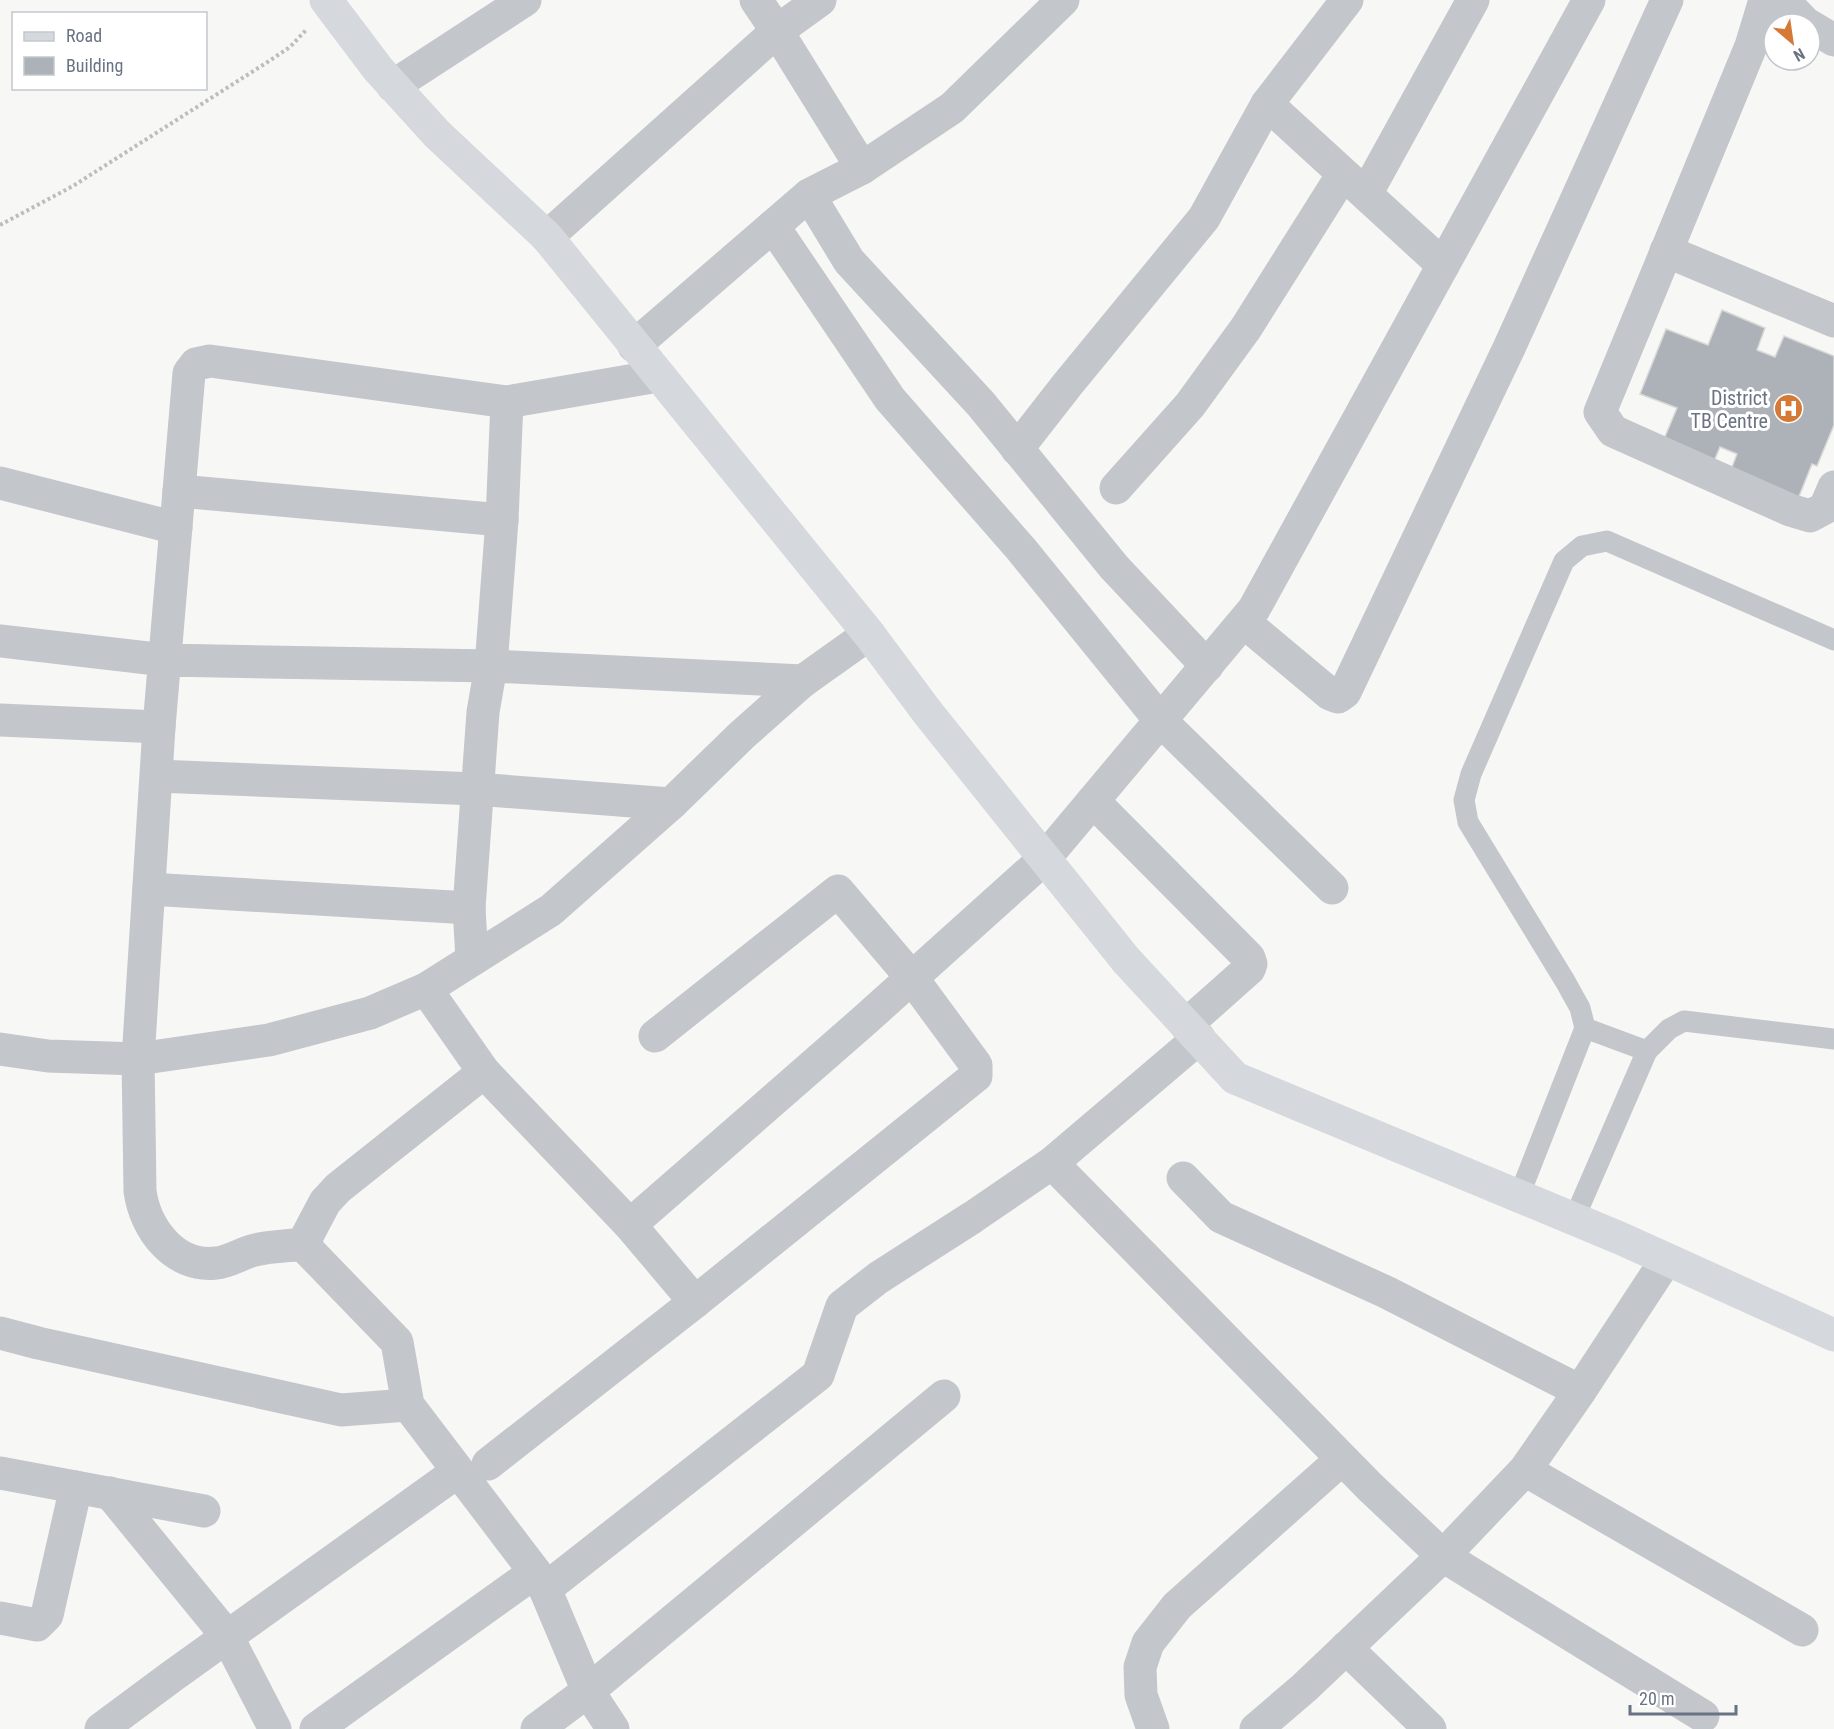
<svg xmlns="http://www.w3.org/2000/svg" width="1834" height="1729" font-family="'Roboto Condensed',sans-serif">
<rect width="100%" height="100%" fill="#f7f7f5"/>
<path fill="#adb2b8" stroke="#d9d9d7" stroke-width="1.5" d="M 1722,310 L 1765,328 L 1757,350 L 1775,357 L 1784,336 L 1834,356 L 1834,425 L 1817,466 L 1812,464 L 1798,499 L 1730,472 L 1737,454 L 1720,447 L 1712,466 L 1661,446 L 1677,408 L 1640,394 L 1666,329 L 1708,345 Z"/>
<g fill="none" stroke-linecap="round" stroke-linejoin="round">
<path stroke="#bbbdc0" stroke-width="4" stroke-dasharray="3 3" stroke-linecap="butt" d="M 0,225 L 73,186 L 266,63 L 290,47 L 307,29"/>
<g stroke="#c3c6ca" stroke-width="21">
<path d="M 1585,1028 L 1647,1051"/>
<path d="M 1519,1196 L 1585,1028 L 1580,1008 L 1565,981 L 1468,822 L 1464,800 L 1471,774 L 1564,561 L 1582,546 L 1607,541 L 1834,640"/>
<path d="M 1574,1219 L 1647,1051 L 1669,1029 L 1684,1021 L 1834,1039"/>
</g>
<g stroke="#c3c6ca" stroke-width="33">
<path d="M 1347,0 L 1267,104 L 1443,265"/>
<path d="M 1765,0 L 1751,46 L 1600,412 L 1613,431 L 1790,510 L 1810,516 L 1825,508 L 1834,487"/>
<path d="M 1783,0 L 1806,24"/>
<path d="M 1810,26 L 1834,40"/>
<path d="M 393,86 L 525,0"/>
<path d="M 862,168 L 952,108 L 1063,0"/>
<path d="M 1366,194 L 1473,0"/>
<path d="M 809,195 L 849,261 L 981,404 L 1114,567 L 1207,666"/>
<path d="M 773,226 L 890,399 L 1021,549 L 1160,720 L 1332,888"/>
<path d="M 547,237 L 777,31 L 820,0"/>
<path d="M 1666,251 L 1834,321"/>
<path d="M 634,346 L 809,195 L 862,168 L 777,31 L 756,0"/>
<path d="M 507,402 L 658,376"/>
<path d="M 1017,449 L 1067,385 L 1204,218 L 1267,104"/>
<path d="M 0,483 L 176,528"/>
<path d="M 1116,488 L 1190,405 L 1246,328 L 1343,174"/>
<path d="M 179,491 L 502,520"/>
<path d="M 1244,622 L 1330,694 L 1338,697 L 1345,692 L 1509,348 L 1667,0"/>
<path d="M 0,641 L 165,660 L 491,666 L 502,520 L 507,402 L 210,361 L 196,364 L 189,373 L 159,727 L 138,1059 L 140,1191 C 145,1228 174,1268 216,1263 C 229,1262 242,1253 255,1250 C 271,1246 289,1246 306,1244"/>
<path d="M 0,720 L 159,727"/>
<path d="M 157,776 L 476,789 L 671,804"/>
<path d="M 1093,801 L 1249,958 L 1251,964 L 1249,969 L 1186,1025"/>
<path d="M 149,889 L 469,908"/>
<path d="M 472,959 L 469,908 L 483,712 L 491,666 L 803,681"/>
<path d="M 426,989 L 484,1072 L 338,1188 L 325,1202 L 306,1238 L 308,1250 L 397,1342 L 408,1405 L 535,1572 L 545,1589 L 588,1691 L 613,1729"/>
<path d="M 0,1049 L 48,1056 L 138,1059 L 269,1040 L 370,1013 L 426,989 L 551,910 L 671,804 L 742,735 L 803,681 L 869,634"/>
<path d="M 484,1072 L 630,1225 L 695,1302 L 976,1076 L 976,1065 L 912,978 L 838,891 L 655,1036"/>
<path d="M 1052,1163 L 1370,1487 L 1443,1556 L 1703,1716"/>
<path d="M 1183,1178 L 1221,1217 L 1386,1292 L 1580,1391"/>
<path d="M 630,1225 L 866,1019 L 1045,858 L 1254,609 L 1589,0"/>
<path d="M 0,1333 L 38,1343 L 341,1410 L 408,1405"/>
<path d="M 488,1464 L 695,1302"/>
<path d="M 1525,1470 L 1802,1630"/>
<path d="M 0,1473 L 204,1511"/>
<path d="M 110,1493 L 227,1636 L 275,1729"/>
<path d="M 545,1589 L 818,1375 L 842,1306 L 878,1278 L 973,1217 L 1052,1163 L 1199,1038"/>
<path d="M 0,1618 L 37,1625 L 47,1615 L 76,1487"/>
<path d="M 1346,1648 L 1430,1729"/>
<path d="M 101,1729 L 171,1677 L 457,1472"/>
<path d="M 316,1729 L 535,1572"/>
<path d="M 537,1729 L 588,1691 L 944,1396"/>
<path d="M 1153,1729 L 1141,1695 L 1140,1667 L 1148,1643 L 1177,1606 L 1342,1459"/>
<path d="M 1256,1729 L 1304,1688 L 1443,1556 L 1525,1470 L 1580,1391 L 1666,1260"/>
</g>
<path stroke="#d5d8dc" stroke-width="33" d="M 326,0 L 378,69 L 437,134 L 547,237 L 869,634 L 928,713 L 1126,960 L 1235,1078 L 1622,1239 L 1834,1335"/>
</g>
<defs>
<symbol id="hospital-disc" viewBox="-11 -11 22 22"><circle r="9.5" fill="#d57937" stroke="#fff"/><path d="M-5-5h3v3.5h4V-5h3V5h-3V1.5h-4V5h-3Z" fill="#fff"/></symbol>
</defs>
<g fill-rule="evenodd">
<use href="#hospital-disc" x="1772" y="392" width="33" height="33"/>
</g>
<g text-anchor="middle" stroke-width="6" stroke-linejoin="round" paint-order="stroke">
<g font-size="20" fill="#697383" stroke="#fff" text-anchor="end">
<text x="1768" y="405">District<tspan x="1768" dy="23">TB Centre</tspan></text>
</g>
</g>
<rect x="12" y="12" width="195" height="78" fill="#ffffff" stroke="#c3c7cd" stroke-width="1.5"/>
<rect x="24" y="32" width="30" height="9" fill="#d5d8dc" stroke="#c3c7cd" stroke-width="1.5"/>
<text x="66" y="42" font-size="18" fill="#697383">Road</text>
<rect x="24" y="57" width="30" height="18" fill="#adb2b8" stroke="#c3c7cd" stroke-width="1.5"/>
<text x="66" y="72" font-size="18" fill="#697383">Building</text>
<g transform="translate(1792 42) rotate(151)"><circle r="28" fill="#ffffff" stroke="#c3c7cd" stroke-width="1.5"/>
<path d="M0-4.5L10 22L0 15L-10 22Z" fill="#d57937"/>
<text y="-9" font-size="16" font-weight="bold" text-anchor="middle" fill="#697383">N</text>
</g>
<path d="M1630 1705v9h106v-9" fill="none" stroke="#697383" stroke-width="3"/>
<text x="1639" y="1705" font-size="18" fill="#697383" stroke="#ffffff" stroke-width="4.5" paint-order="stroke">20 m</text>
</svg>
